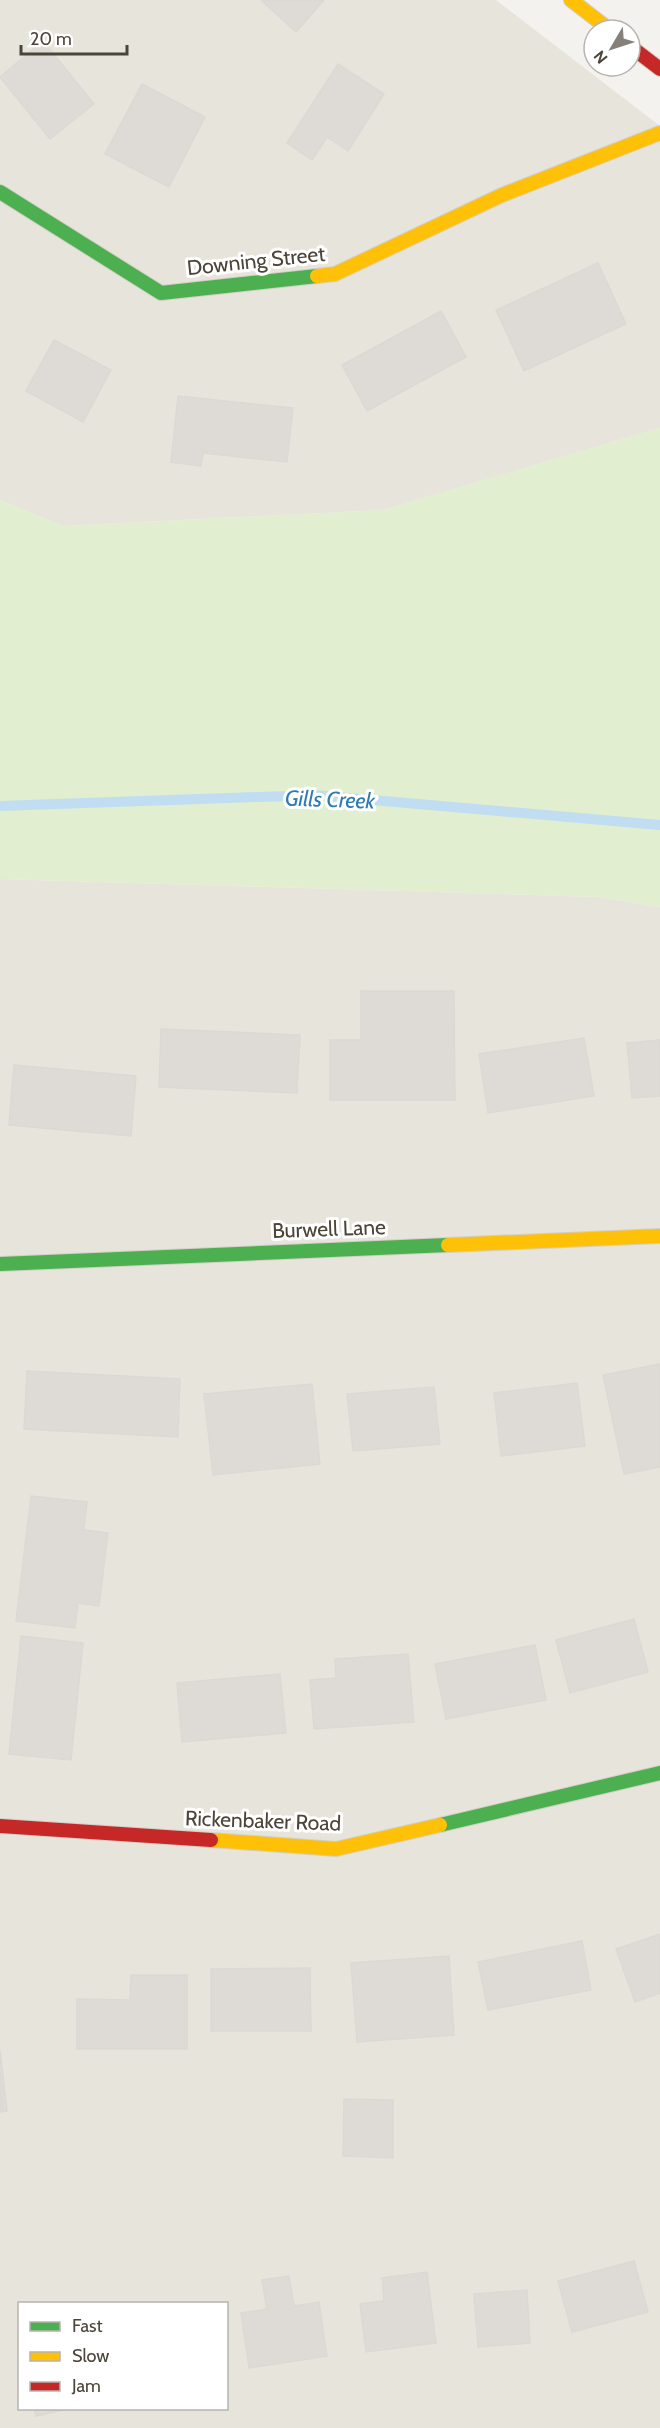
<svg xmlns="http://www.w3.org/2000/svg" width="660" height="2428" font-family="Cabin,sans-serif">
<rect width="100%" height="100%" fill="#f4f2ee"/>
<g fill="#e7e4dc" fill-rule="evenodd">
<path d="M 0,0 L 496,0 L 660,126 L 660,428 L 383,510 L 63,526 L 0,500 Z"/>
<path d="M 0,879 L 600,897 L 660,907 L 660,2428 L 0,2428 ZM 20,2304 L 226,2304 L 226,2408 L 20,2408 Z"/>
</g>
<path fill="#e1eecf" d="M 660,428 L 660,907 L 600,897 L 0,879 L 0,500 L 63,526 L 383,510 Z"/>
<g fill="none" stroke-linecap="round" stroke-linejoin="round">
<path stroke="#c0ddf1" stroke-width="10" d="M 0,806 L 315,795 L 660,825"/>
</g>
<g fill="#dedbd6" stroke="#dcd9d4" stroke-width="1.5">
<path d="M 261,0 L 324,0 L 296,32 Z"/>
<path d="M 43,41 L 94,104 L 50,139 L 0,77 Z"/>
<path d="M 338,64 L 384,94 L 348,151 L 327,137 L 312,160 L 287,143 Z"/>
<path d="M 142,84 L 205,117 L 169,187 L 105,154 Z"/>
<path d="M 598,263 L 626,324 L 524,371 L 496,310 Z"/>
<path d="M 441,311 L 466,357 L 367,411 L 342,365 Z"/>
<path d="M 54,340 L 111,370 L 83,422 L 26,391 Z"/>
<path d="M 178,396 L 293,408 L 287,462 L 203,453 L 201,466 L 171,462 Z"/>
<path d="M 361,991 L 454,991 L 455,1100 L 330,1100 L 330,1040 L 361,1040 Z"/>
<path d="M 161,1029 L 300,1035 L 297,1093 L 159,1087 Z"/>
<path d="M 584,1038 L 594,1096 L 488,1113 L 479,1054 Z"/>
<path d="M 660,1040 L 660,1096 L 632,1098 L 627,1043 Z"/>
<path d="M 14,1065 L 136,1076 L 131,1136 L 9,1125 Z"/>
<path d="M 660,1364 L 660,1467 L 624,1474 L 603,1375 Z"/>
<path d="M 27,1371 L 180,1379 L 178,1437 L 24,1429 Z"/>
<path d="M 577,1383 L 585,1446 L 501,1456 L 494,1393 Z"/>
<path d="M 312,1384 L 320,1464 L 213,1475 L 204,1394 Z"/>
<path d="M 434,1387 L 440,1444 L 353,1451 L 347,1394 Z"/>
<path d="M 31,1496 L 87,1502 L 84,1530 L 108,1533 L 99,1606 L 78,1603 L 75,1628 L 16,1621 Z"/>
<path d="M 634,1619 L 648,1672 L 570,1693 L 556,1640 Z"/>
<path d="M 21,1636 L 83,1643 L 71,1760 L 9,1754 Z"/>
<path d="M 535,1645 L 546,1700 L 446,1719 L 435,1664 Z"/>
<path d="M 408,1654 L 414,1722 L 314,1729 L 310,1680 L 336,1678 L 335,1659 Z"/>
<path d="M 280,1674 L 286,1733 L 182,1742 L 177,1683 Z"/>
<path d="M 660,1934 L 660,1993 L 635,2002 L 616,1949 Z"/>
<path d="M 582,1941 L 591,1990 L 488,2010 L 478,1962 Z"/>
<path d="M 449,1956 L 454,2035 L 357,2042 L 351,1963 Z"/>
<path d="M 310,1968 L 311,2031 L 211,2031 L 211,1969 Z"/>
<path d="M 131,1975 L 187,1975 L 187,2049 L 77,2049 L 77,1999 L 130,2000 Z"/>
<path d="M 0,2050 L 7,2111 L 0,2112 Z"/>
<path d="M 344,2099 L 393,2100 L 393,2158 L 343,2156 Z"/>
<path d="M 634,2261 L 648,2312 L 572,2332 L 558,2281 Z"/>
<path d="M 427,2272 L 436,2343 L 366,2352 L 360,2304 L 384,2301 L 382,2278 Z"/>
<path d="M 289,2276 L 294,2306 L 319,2302 L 327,2356 L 249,2368 L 241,2313 L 267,2309 L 262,2280 Z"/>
<path d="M 527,2290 L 530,2343 L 478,2347 L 474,2294 Z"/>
<path d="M 34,2408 L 72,2408 L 36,2416 Z"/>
</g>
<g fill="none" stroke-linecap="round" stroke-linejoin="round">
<defs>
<g id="fast">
<path d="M 0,192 L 161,293 L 317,276"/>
<path d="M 0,1264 L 448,1245"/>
<path d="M 440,1825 L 660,1773"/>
</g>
<g id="slow">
<path d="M 571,0 L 610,30"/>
<path d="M 317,276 L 335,274 L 502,195 L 660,133"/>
<path d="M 448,1245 L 660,1236"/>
<path d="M 211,1840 L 336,1849 L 440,1825"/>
</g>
<g id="jam">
<path d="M 630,46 L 660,69"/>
<path d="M 0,1826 L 211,1840"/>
</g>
</defs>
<use href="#fast" stroke="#d3cfc5" stroke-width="16"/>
<use href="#slow" stroke="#d3cfc5" stroke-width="16"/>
<use href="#jam" stroke="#d3cfc5" stroke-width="16"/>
<use href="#fast" stroke="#4caf50" stroke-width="14"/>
<use href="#slow" stroke="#ffc107" stroke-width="14"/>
<use href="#jam" stroke="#c62828" stroke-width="14"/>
</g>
<g text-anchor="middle" stroke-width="6" stroke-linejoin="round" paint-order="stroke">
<g font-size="21" fill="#4b4439" stroke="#fff">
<text transform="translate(256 261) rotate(-6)" y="7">Downing Street</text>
<text transform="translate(329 1229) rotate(-2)" y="7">Burwell Lane</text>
<text transform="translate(263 1821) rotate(2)" y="7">Rickenbaker Road</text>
</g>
<g font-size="22" font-style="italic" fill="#2e7ab2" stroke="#fff">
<text transform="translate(330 799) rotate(2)" y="8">Gills Creek</text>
</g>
</g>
<rect x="18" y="2302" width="210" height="108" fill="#ffffff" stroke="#b7b4b0" stroke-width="1.5"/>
<rect x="30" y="2322" width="30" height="9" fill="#4caf50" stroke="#b7b4b0" stroke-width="1.5"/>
<text x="72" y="2332" font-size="18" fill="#4b4439">Fast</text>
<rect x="30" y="2352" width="30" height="9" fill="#ffc107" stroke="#b7b4b0" stroke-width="1.5"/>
<text x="72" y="2362" font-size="18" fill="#4b4439">Slow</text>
<rect x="30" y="2382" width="30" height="9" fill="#c62828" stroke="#b7b4b0" stroke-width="1.5"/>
<text x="72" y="2392" font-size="18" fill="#4b4439">Jam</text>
<g transform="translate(612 48) rotate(231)"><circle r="28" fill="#ffffff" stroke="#b7b4b0" stroke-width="1.5"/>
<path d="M0-4.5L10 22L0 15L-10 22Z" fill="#868178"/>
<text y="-9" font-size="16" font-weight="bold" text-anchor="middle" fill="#4b4439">N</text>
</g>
<path d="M21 45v9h106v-9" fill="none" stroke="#4b4439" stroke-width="3"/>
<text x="30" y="45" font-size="18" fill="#4b4439" stroke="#ffffff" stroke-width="4.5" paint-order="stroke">20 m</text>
</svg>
